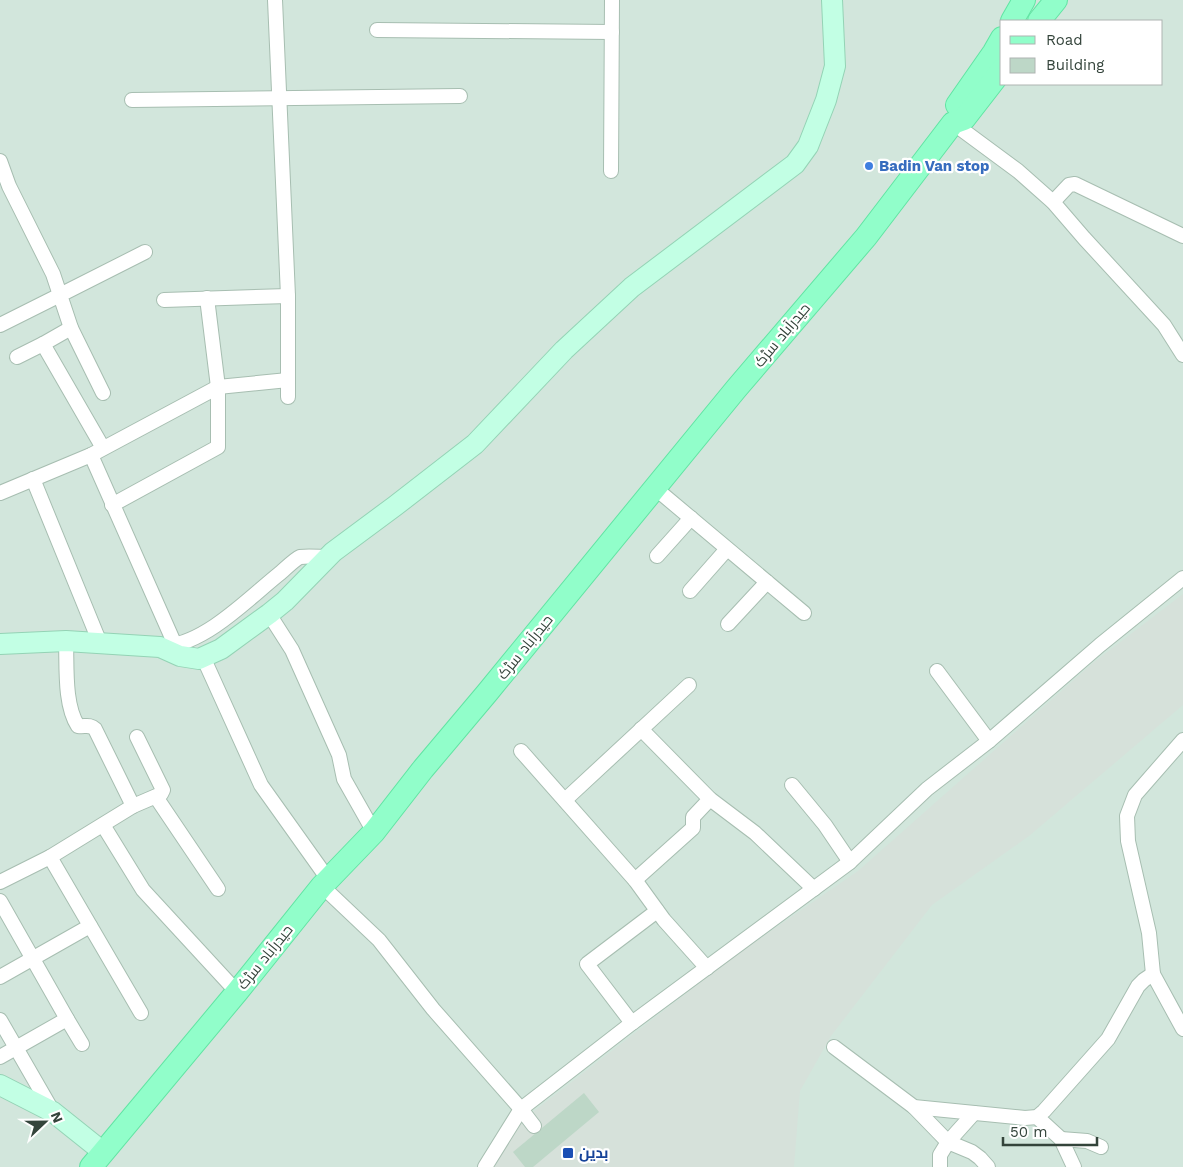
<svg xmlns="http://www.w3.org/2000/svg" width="1183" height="1167" font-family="'Work Sans',Cairo,sans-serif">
<rect width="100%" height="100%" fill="#e4f2eb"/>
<path fill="#d2e6dc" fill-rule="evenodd" d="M 0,0 L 1183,0 L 1183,1167 L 0,1167 ZM 1002,21 L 1162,21 L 1162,84 L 1002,84 Z"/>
<path fill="#d6e1da" d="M 1183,594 L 1183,705 L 1029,836 L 932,905 L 831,1036 L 800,1091 L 794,1167 L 481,1167 L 520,1122 L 733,957 L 858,871 L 1093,663 Z"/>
<path fill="#bdd7c7" d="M 584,1093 L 599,1112 L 533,1167 L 525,1167 L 513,1152 Z"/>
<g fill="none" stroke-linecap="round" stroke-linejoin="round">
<defs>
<g id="street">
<path d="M 275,0 L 288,296 L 288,397"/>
<path d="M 377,30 L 612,32"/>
<path d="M 132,100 L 460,96"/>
<path d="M 953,123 L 1018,171 L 1053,202 L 1084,238 L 1164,325 L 1183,355"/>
<path d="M 0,161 L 9,186 L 53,274 L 60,295 L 0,325"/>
<path d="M 611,171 L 612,0"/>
<path d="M 1053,202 L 1069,185 L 1075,184 L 1183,236"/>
<path d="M 164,300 L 288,296"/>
<path d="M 43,344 L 103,448"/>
<path d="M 17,357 L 43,344 L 71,328"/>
<path d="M 103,393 L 71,328 L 60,295 L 145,252"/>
<path d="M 91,455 L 180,656"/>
<path d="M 33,479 L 100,643"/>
<path d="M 655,488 L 804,613"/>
<path d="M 0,493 L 91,455 L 218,387 L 288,380"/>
<path d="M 112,505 L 218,447 L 218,387 L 207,298"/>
<path d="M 657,556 L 691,518"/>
<path d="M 690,591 L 727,549"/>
<path d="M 269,614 L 292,650 L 339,755 L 344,779 L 374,832"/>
<path d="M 728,624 L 767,582"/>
<path d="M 66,641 C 67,666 64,705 78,726 C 85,727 90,724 95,729 L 133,806"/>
<path d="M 167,646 C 207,642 249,598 279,574 C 284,570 295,559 300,557 C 307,556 320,557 327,557"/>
<path d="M 203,657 L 261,785 L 328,879"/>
<path d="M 937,671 L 989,741"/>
<path d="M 641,729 L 710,799 L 755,833 L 814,889"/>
<path d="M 1183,740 L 1135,795 L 1127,816 L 1128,841 L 1149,933 L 1153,974 L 1183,1029"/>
<path d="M 521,751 L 635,880 L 664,920 L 707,968"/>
<path d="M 792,785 L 825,825 L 850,862"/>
<path d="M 156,797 L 218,889"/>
<path d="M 565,800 L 689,685"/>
<path d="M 103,825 L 143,890 L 237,992"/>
<path d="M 50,857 L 141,1013"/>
<path d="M 635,880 L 693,828 L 693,817 L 710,799"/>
<path d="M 0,882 L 50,857 L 133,806 L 161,794 L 163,790 L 137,737"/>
<path d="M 322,886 L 379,940 L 433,1009 L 521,1109 L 534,1126"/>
<path d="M 0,901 L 67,1019 L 82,1044"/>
<path d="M 0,977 L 90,926"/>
<path d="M 0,1020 L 53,1112"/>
<path d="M 632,1023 L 587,964 L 657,911"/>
<path d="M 834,1047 L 914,1107 L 1025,1118 L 1037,1117 L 1044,1111 L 1108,1039 L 1138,986 L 1144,980 L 1153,974"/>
<path d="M 0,1057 L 67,1019"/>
<path d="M 914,1107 L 948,1142 L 972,1152 L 980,1158 L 988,1167"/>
<path d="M 1037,1117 L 1061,1139 L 1074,1167"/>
<path d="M 1061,1139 L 1087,1141 L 1101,1147"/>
<path d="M 485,1167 L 521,1109 L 632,1023 L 850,862 L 927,789 L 989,741 L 1100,645 L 1183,578"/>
<path d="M 940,1167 L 940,1155 L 948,1142 L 974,1113"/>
</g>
<g id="secondary">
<path d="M 0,644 L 66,641 L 160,647 L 180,656 L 199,659 L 221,649 L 269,614 L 285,601 L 333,552 L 395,506 L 475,444 L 564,350 L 632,287 L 795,164 L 808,146 L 826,100 L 835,66 L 832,0"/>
<path d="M 0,1085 L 53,1112 L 103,1152"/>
</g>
<g id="primary">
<path d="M 1012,21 L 1024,0"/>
<path d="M 1039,21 L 1056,0"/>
<path d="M 957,105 L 994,52 L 1002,38"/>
<path d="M 91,1167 L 237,992 L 322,886 L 374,832 L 423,769 L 487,693 L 736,389 L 866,237 L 953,123 L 964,119 L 1002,70"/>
</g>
</defs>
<use href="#street" stroke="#a7beb1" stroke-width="16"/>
<use href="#secondary" stroke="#94d3b5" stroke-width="22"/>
<use href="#primary" stroke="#61e4a3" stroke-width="24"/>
<use href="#street" stroke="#fff" stroke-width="14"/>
<use href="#secondary" stroke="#c2ffe4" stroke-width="20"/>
<use href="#primary" stroke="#91feca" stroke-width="22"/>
</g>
<circle fill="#3f7fe0" stroke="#fff" stroke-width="2" cx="869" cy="166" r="5"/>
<rect fill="#1a4fb4" stroke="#fff" stroke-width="2" x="562" y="1147" width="12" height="12" rx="2.5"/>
<g text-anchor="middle" stroke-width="4.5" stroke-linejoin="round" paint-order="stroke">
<g font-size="15" font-weight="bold" fill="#366cbe" stroke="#fff" text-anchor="start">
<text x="879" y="171">Badin Van stop</text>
</g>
<g font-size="15" fill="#34443b" stroke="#fff">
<text transform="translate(782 335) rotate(-50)" y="5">حیدرآباد سڑک</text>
<text transform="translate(525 647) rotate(-51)" y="5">حیدرآباد سڑک</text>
<text transform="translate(265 957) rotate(-51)" y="5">حیدرآباد سڑک</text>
</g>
<g font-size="15" font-weight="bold" fill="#164399" stroke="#fff" text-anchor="start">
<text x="579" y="1158">بدين</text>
</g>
</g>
<rect x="1000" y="20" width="162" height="65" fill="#ffffff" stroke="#aeb4b1"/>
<rect x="1010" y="36" width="25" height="8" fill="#91feca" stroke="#aeb4b1"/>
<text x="1046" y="45" font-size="15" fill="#34443b">Road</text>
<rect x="1010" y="58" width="25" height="15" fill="#bdd7c7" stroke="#aeb4b1"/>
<text x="1046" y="70" font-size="15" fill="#34443b">Building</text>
<g transform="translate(45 1122) rotate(68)" stroke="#ffffff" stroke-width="4" paint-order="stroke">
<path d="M0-4L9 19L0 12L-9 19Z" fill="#34443b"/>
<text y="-8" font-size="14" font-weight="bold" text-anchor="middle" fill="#34443b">N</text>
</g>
<path d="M1003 1137v8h94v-8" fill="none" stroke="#34443b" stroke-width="2.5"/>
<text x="1010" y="1137" font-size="15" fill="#34443b" stroke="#ffffff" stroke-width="4" paint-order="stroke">50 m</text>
</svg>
